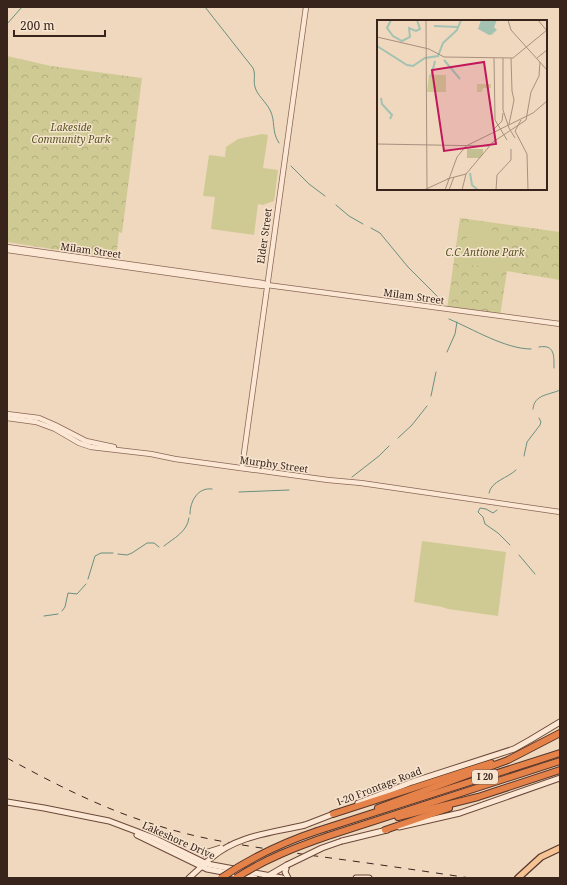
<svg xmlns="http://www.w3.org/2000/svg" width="567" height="885" font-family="'Noto Serif',serif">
<defs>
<pattern id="park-crowns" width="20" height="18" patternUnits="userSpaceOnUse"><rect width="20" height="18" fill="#cfca93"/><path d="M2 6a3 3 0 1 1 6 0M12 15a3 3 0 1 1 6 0" fill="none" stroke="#b2ad7e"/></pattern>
</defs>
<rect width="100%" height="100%" fill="#f0d8bf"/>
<g fill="url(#park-crowns)">
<path d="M 7,56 L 51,66 L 142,78 L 122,233 L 119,232 L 116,259 L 7,242 Z"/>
<path d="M 460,218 L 560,232 L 560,280 L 507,271 L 500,316 L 447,309 Z"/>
</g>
<g fill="#cfca93">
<path d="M 262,134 L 268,135 L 263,168 L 278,170 L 274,201 L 263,205 L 258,204 L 254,235 L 211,229 L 215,197 L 203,196 L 209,155 L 225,157 L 226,147 L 238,139 Z"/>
<path d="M 468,225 L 487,228 L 499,234 L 504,246 L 501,268 L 469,265 L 466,263 L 465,259 Z"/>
<path d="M 422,541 L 506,552 L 498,616 L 448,609 L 442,607 L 414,602 Z"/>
</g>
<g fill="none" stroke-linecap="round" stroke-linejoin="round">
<g stroke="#69907f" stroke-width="1">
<path d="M 205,7 L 253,68 C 256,75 253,80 255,87 C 257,95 266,102 270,110 C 276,122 271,131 279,143"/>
<path d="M 7,24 L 22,7"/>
<path d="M 291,166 L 309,184 L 325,196"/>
<path d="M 336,205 L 349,216 L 363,224"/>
<path d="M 371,228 L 380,233 L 408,267 L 439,298"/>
<path d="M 449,319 C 473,329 505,349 531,349"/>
<path d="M 539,347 C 555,344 554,356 554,368"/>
<path d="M 447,352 L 455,334 L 457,322"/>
<path d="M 431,396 L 436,372"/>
<path d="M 533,409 C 534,394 550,395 560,390"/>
<path d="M 398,438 L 412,425 L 427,406"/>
<path d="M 524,456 L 527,442 L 540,425 L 541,422 L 539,418"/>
<path d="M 352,477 L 379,456 L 389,446"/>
<path d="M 239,492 L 289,490"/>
<path d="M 489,493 C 491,481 508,478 516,470"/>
<path d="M 497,510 L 493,513 L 486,509 L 480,508 L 478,512 L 483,517 L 485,524 L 498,533 L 510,545"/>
<path d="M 190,514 C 190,501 198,487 212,489"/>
<path d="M 164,546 C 174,538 187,532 189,518"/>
<path d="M 118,554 L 127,555 L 132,553 L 147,543 L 154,543 L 159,547"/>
<path d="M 519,555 L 535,574"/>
<path d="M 88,579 L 95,556 L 101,553 L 113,553"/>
<path d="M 62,611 L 65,607 L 68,593 L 77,594 L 86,584"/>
<path d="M 44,616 L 58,614"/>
</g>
<defs>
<g id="tertiary">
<path d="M 7,247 L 263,283 L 267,285"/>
<path d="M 7,250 L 246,284 L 263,286 L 267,285 L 560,324"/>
<path d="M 7,414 L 39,418 L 55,425 L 86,441 L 114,447"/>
<path d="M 7,418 L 36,422 L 55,429 L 79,443 L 91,447 L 151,454 L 175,459 L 328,480 L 361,483 L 560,512"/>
<path d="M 242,468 L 306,7"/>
</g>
<g id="secondary">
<path d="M 7,802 L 44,808 L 109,821 L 154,838 L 207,864 L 282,878"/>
<path d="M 358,803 L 412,782 L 514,749 L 530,740 L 560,722"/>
<path d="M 305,825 L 336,813"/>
<path d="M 399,827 L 460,813 L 560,778"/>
<path d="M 137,835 L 207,869 L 255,878"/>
<path d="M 342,841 L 387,830"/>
<path d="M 287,865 L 285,872 L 288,878"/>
<path d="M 268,876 L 287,865"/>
<path d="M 189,878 L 211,858"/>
<path d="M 356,878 L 369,878"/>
</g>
<path id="primary" d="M 518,878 L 541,857 L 560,848"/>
<g id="motorway">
<path d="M 378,808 L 508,760 L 560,733"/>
<path d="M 333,814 L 491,763"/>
<path d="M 398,817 L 478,797 L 560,770"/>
<path d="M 385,830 L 449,808"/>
<path d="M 317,831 L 560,753"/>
<path d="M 328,836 L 560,761"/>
</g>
</defs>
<use href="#tertiary" stroke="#8a6756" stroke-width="6"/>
<use href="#secondary" stroke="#6c493a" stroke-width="7"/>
<use href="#primary" stroke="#57372b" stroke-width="8"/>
<use href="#motorway" stroke="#57372b" stroke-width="8"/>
<use href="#tertiary" stroke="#fbe7d3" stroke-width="4.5"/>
<use href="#secondary" stroke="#fbe7d3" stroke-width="5"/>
<use href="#primary" stroke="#f6c494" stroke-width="5.5"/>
<use href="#motorway" stroke="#e5824a" stroke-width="6"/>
<path stroke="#39241c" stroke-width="1" stroke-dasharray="7 7" stroke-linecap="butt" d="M 7,758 C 55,784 103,809 156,825 C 205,841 256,847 308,855 C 362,862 416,870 470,878"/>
<defs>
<g id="secondary-bridge">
<path d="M 202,854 L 221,848"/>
<path d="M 211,858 C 238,835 272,833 305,825"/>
<path d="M 287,865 L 322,848 L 342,841"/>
</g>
<g id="motorway-bridge">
<path d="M 221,878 C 252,857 281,843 317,831"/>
<path d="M 236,878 C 265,859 296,847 328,836"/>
</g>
</defs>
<use href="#secondary-bridge" stroke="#6c493a" stroke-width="7" stroke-linecap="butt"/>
<use href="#motorway-bridge" stroke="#57372b" stroke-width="8" stroke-linecap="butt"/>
<use href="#secondary-bridge" stroke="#fbe7d3" stroke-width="5"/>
<use href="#motorway-bridge" stroke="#e5824a" stroke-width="6"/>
</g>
<g text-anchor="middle" stroke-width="3" stroke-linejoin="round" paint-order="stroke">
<rect fill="#f7e4cf" stroke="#725e52" stroke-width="1" x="472" y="770" width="26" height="14" rx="3"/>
<g font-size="9" font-weight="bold" fill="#39241c">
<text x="485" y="780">I 20</text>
</g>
<g font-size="10" font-style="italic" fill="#545621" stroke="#f7e4cf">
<text x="71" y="131">Lakeside<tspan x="71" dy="12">Community Park</tspan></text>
<text x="485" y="256">C.C Antione Park</text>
</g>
<g font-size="10" fill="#39241c" stroke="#f7e4cf">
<text transform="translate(264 236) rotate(-82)" y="4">Elder Street</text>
<text transform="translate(91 250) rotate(8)" y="4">Milam Street</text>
<text transform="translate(414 296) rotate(8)" y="4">Milam Street</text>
<text transform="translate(274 464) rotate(8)" y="4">Murphy Street</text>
<text transform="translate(379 786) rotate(-21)" y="4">I-20 Frontage Road</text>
<text transform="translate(179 840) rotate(24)" y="4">Lakeshore Drive</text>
</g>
</g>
<g transform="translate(377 20)">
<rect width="170" height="170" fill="#f0d8bf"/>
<path d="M 90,129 L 106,129 L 106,133 L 103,138 L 90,138 Z" fill="#c3bf93"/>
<path d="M 52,55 L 69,55 L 69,72 L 50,72 ZM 100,64 L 114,64 L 114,68 L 106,68 L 105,72 L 100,72 Z" fill="#cfca93"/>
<path d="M 104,0 L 120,0 L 117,7 L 120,10 L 115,14 L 117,14 L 112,15 L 101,9 Z" fill="#a3c2b2"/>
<path fill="none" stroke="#a3c2b2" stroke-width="2" d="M 14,0 L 10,8 L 16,16 L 25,21 L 33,17 L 32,8 L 39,11 L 43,9 L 40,0M 57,6 L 81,7M 0,26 L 30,45 L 36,46 L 48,38 L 61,36 L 66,23 L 80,10 L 84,0M 67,40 L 83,59M 54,57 L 58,41M 4,78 L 5,84 L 15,95 L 13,99M 93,153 L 95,165 L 101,170"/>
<path fill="none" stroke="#a7907e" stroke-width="1" d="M 49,0 L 50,170M 131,0 L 134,10 L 170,50M 161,0 L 170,11M 0,17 L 52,29 L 67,37 L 136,38 L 170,10M 117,38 L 118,100 L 130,120M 126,38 L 126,90M 134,38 L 135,71 L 137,80 L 135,90M 160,38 L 170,30M 126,90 L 132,108 L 138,118M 144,100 L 138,111 L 150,134 L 151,170M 132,104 L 135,90M 117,109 L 125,101 L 126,93M 0,124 L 112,126M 70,159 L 89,154 L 116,122 L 149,100 L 154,72 L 162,56 L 163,42M 47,170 L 73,158M 68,170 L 80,137 L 89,126 L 156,93 L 170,81M 72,170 L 77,157M 85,170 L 89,154M 119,170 L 120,155 L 134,140 L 134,129"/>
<path fill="#c2185b" fill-opacity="0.15" stroke="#c2185b" stroke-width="2" d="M 107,42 L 119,124 L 67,131 L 55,50 Z"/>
<rect width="170" height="170" fill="none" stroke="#39241c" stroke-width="2"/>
</g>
<rect width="567" height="885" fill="none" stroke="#39241c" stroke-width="16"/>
<path d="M14 30v6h91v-6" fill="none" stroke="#39241c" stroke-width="2"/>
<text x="20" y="30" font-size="12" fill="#39241c" stroke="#f7e4cf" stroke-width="3" paint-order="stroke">200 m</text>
</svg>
